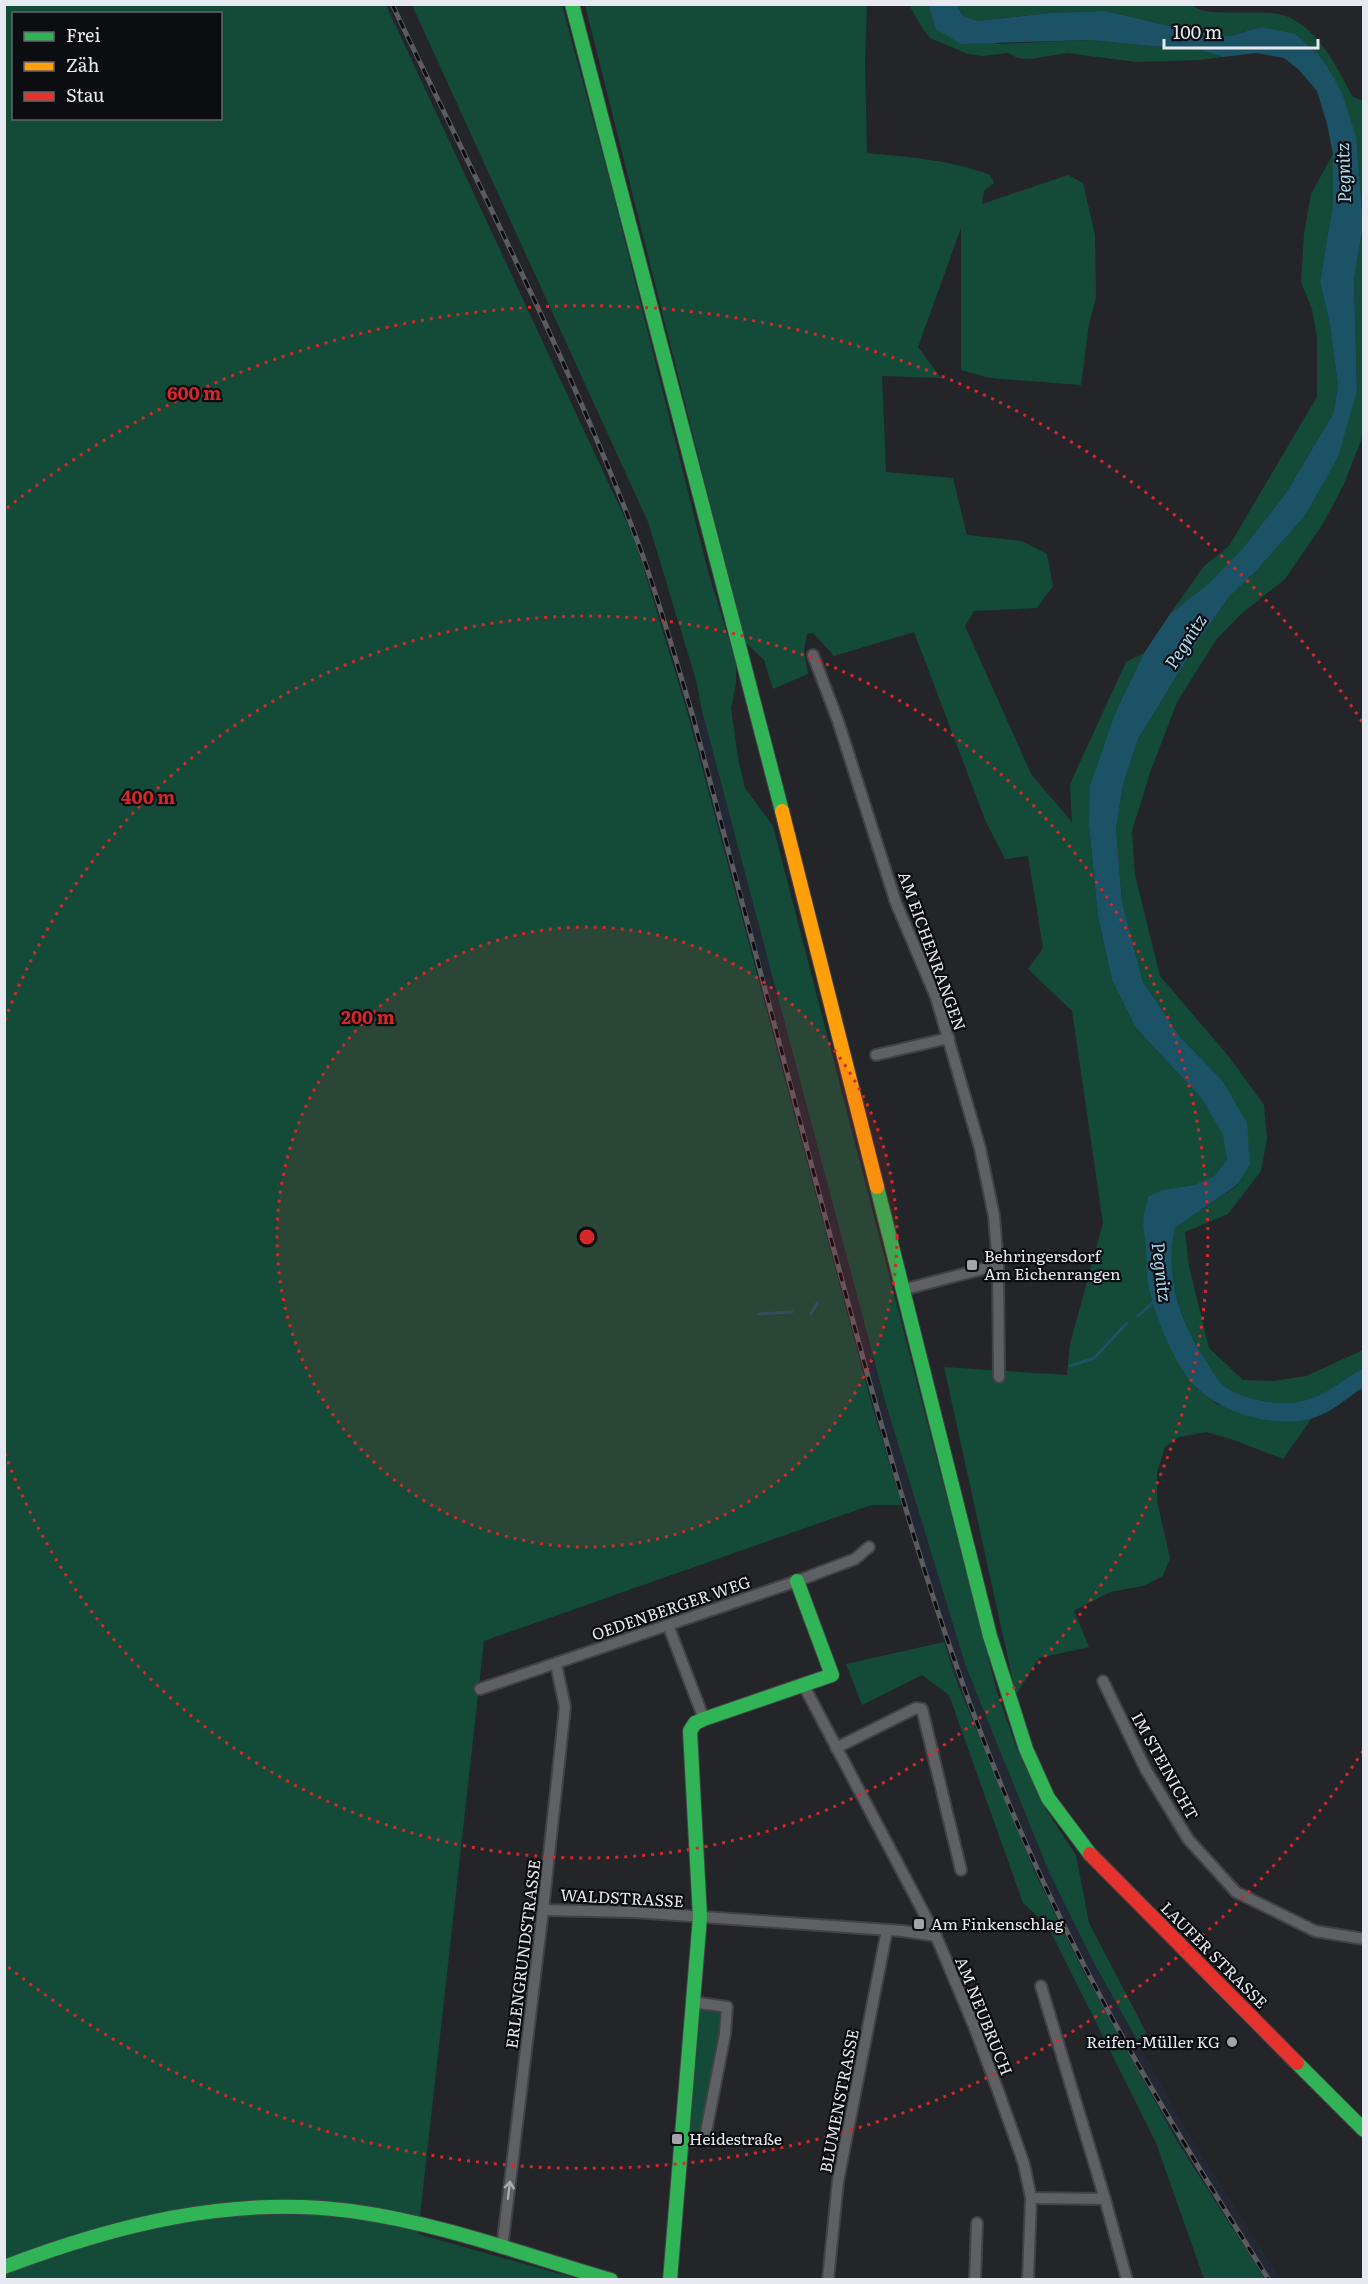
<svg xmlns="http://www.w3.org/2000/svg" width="1368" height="2284" font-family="Literata,serif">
<rect width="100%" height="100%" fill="#232529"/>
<path fill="#232834" d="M 702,711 L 885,1401 L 966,1667 L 1049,1872 L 1094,1963 L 1190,2136 L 1281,2279 L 1265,2279 L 1178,2143 L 1082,1969 L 1037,1877 L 953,1672 L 872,1406 L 689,716 Z"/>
<g fill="#134b38" fill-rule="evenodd">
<path d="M 1192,4 C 1203,20 1264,7 1286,16 C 1319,29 1337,68 1353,97 L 1363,101 L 1363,435 L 1344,484 L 1324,522 L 1285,579 L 1241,614 L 1216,640 L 1177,702 L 1151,770 L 1132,831 L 1135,875 L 1160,976 L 1230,1058 L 1264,1105 L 1267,1139 L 1261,1171 L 1228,1214 L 1185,1232 L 1189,1266 L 1209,1348 L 1243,1380 L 1273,1381 L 1306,1376 L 1363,1350 L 1363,1368 C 1336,1383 1323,1400 1289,1403 C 1270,1404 1234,1397 1220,1382 C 1214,1376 1210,1366 1205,1359 C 1179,1319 1165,1276 1175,1228 L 1238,1185 L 1222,1080 L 1181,1038 L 1143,982 L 1122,902 L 1116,829 L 1123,785 L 1138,739 L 1200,638 L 1228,598 L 1257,570 L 1304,517 L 1357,391 L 1354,279 L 1363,227 L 1342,93 L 1319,55 L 1261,27 L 1230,36 L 1191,31 L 1105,11 L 1050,13 L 977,21 L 963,16 L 957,5 Z"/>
<path d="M 5,5 L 386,5 L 635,540 L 687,711 L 872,1406 L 902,1505 L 871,1505 L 484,1641 L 418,2234 L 578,2279 L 5,2280 ZM 14,14 L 220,14 L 220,118 L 14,118 Z"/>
<path d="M 412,5 L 562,5 L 610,182 L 708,571 L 736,663 L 736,684 L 731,708 L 738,758 L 745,788 L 773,826 L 997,1692 L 1017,1749 L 1047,1811 L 1076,1855 L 1089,1923 L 1147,2034 L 1137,2040 L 1094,1963 L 1049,1872 L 966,1667 L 885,1401 L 702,711 L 696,680 L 648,522 Z"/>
<path d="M 585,5 L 867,5 L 865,62 L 867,153 C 908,157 951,160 990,175 L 994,183 L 984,191 L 982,204 L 1068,175 L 1083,183 L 1095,235 L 1096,298 L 1089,324 L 1081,385 L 990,378 L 961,370 L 961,228 L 918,347 L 941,378 L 882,376 L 886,472 L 953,478 L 967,535 L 1022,541 L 1047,554 L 1053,586 L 1037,608 L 974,611 L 965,626 L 1031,774 L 1072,822 L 1070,784 L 1126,662 L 1144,653 L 1116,711 L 1089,825 L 1098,917 L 1112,980 L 1136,1028 L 1201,1098 L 1224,1134 L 1227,1160 L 1214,1176 L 1194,1185 L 1162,1190 L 1148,1270 L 1148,1283 L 1183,1371 L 1196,1388 L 1217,1404 L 1292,1421 L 1312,1418 L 1283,1459 L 1231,1439 L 1206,1432 L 1179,1437 L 1165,1447 L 1157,1473 L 1157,1501 L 1170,1558 L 1163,1576 L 1143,1586 L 1110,1592 L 1074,1611 L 1089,1647 L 1039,1658 L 1016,1695 L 944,1367 L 1067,1375 L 1070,1344 L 1103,1223 L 1072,1011 L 1028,969 L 1043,948 L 1028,856 L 1005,859 L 986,822 L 914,632 L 834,656 L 813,633 L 807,634 L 804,650 L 808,674 L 773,689 L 764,660 L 745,642 Z"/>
<path d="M 909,5 L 928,5 L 936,29 L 998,44 L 1089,40 L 1205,51 L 1223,57 L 1199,60 L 1136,62 L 1067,53 L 1030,59 L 1018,58 L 1008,53 L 982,56 L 968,54 L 930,38 L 923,29 Z"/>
<path d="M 1333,154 L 1333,203 L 1320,282 L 1330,324 L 1338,387 L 1333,414 L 1286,493 L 1243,548 L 1208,584 L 1170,614 L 1204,566 L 1229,546 L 1317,397 L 1317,338 L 1312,309 L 1301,282 L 1304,234 L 1311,194 Z"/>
<path d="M 944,1642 L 958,1685 L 1037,1877 L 1082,1969 L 1178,2143 L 1265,2279 L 1204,2279 L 1156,2143 L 1048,1926 L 1023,1903 L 949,1695 L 922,1675 L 862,1705 L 846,1664 Z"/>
<path d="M 698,2006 L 722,2010 L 704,2132 L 695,2137 L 686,2130 Z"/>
</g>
<path fill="#1c5266" d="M 928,5 L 957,5 L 963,16 L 977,21 L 1050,13 L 1105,11 L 1191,31 L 1230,36 L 1261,27 L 1295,34 L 1319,55 L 1331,73 L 1342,93 L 1356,137 L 1363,227 L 1354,279 L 1357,391 L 1338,457 L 1304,517 L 1257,570 L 1228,598 L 1200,638 L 1138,739 L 1123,785 L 1116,829 L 1122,902 L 1143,982 L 1181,1038 L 1222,1080 L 1247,1123 L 1250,1164 L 1237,1185 L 1175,1228 C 1165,1276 1179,1320 1205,1359 C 1210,1366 1214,1376 1220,1382 C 1234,1397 1270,1404 1289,1403 C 1323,1400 1336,1383 1363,1368 L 1363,1389 L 1359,1390 C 1344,1401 1331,1412 1313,1418 C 1277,1429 1225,1414 1198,1389 C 1176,1370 1153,1312 1148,1283 C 1146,1271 1147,1258 1146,1247 C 1145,1238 1143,1228 1143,1219 C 1144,1212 1147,1204 1148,1197 L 1162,1190 L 1194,1185 L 1214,1176 L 1227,1160 L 1223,1134 L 1201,1098 L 1136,1028 L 1112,980 L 1098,917 L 1089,825 L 1090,786 L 1116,711 L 1144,653 L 1170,614 L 1208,584 L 1243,548 L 1286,493 L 1333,414 L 1338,387 L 1330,324 L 1320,282 L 1333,203 L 1333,154 L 1327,124 L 1317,91 L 1298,69 L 1284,58 L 1256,53 L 1223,57 L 1204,51 L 1089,40 L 961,44 L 936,29 Z"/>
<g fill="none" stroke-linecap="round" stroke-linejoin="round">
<g stroke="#1c5266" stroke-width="3">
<path d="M 759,1314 L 792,1312"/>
<path d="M 811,1314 L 817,1303"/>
<path d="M 1138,1316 L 1157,1299"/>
<path d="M 1070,1366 L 1094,1358 L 1127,1323"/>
</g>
<defs>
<g id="street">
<path d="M 813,655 L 838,721 L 896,903 L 936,997 L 980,1148 L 994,1216 L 998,1265 L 999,1377"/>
<path d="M 876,1055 L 949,1038"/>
<path d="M 902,1290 L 998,1265"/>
<path d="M 668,1625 L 704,1719"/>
<path d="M 1103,1681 L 1146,1770 L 1188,1839 L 1236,1892 L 1315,1931 L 1364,1939"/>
<path d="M 803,1684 L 936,1936 L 974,2026 L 1000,2096 L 1024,2164 L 1031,2198 L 1028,2280"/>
<path d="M 480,1689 L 797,1581 L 855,1559 L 869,1547"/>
<path d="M 836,1748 L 916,1708 L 922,1709 L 961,1870"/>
<path d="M 543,1910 L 634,1912 L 903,1931 L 936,1936"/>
<path d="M 1041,1986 L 1105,2199"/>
<path d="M 682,2137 L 693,2141 L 705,2137 L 725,2034 L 727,2007 L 692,2002"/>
<path d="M 1031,2198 L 1105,2199 L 1127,2280"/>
<path d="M 502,2248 L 543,1910 L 565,1707 L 556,1664"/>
<path d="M 828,2280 L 838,2181 L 887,1930"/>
<path d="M 975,2280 L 977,2223"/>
</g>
<g id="fast">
<path d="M 572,4 L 782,811"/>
<path d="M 877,1187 L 990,1636 L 1026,1749 L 1048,1798 L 1090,1854"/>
<path d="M 1297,2063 L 1364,2130"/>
<path d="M 4,2267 C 115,2225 232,2195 351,2211 C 440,2223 525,2255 611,2280"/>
<path d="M 670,2280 L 700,1917 L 690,1731 L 695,1723 L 704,1719 L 832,1675 L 797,1581"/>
</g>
<path id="slow" d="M 782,811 L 877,1187"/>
<path id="jam" d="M 1090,1854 L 1297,2063"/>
</defs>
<use href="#street" stroke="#404246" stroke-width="14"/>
<use href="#fast" stroke="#404246" stroke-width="16"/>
<use href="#slow" stroke="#404246" stroke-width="16"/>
<use href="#jam" stroke="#404246" stroke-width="16"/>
<use href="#street" stroke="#5e6064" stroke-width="10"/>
<use href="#fast" stroke="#30b455" stroke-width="14"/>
<use href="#slow" stroke="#ff9f0a" stroke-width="14"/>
<use href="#jam" stroke="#e5322d" stroke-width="14"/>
<defs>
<path id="rail" d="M 392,4 C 477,183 571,363 640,548 C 660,604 676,660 693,717 C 741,896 788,1075 835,1254 C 891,1465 949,1678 1041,1877 C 1105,2017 1186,2149 1269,2280"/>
</defs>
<use href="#rail" stroke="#5b5c60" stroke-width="5"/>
<use href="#rail" stroke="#0c0d11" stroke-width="3" stroke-dasharray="9" stroke-linecap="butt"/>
</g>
<defs><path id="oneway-shaft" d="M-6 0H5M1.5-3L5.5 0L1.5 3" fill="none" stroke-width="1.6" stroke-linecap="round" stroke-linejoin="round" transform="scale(1.5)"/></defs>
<use stroke="#a9abb0" href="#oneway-shaft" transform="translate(509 2190) rotate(-83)"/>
<circle cx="587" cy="1237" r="310" fill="#d62828" fill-opacity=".12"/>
<g fill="none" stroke="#d62828" stroke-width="3" stroke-dasharray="3 6">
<circle cx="587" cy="1237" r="310"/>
<path d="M5 1020A621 621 0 1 1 5 1454"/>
<path d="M1363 1751A931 931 0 0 1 7 1966M7 508A931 931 0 0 1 1363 723"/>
</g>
<g fill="#a2a4aa" stroke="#0c0d11" stroke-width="2">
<rect x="966" y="1259" width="12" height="12" rx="3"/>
<rect x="913" y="1918" width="12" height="12" rx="3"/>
<circle cx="1232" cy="2042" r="6"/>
<rect x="671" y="2133" width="12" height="12" rx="3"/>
</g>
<g text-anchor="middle" stroke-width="4.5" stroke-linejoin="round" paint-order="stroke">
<g font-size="16" fill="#e6e9ef" stroke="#0c0d11">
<text transform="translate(932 951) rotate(70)" y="6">AM EICHENRANGEN</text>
<text transform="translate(671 1608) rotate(-19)" y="6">OEDENBERGER WEG</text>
<text transform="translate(1165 1766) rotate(61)" y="6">IM STEINICHT</text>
<text transform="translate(622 1898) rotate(3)" y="6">WALDSTRASSE</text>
<text transform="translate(523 1954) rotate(-83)" y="6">ERLENGRUNDSTRASSE</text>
<text transform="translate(1214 1955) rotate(45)" y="6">LAUFER STRASSE</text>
<text transform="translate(984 2016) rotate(68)" y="6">AM NEUBRUCH</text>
<text transform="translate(839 2101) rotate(-79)" y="6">BLUMENSTRASSE</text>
</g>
<g font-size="16" fill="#e6e9ef" stroke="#0c0d11" text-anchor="start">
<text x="984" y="1262">Behringersdorf<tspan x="984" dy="18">Am Eichenrangen</tspan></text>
<text x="931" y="1930">Am Finkenschlag</text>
<text x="1220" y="2048" text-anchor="end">Reifen-Müller KG</text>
<text x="689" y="2145">Heidestraße</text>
</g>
<g font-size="18" font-style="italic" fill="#acdcf2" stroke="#0c0d11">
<text transform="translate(1344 173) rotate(-92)" y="6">Pegnitz</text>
<text transform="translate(1186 642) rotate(-57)" y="6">Pegnitz</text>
<text transform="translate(1161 1272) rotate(83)" y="6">Pegnitz</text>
</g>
</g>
<circle cx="587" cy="1237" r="9" fill="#d62828" stroke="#0c0d11" stroke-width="3"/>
<g font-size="18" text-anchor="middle" font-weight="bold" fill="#d62828" stroke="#0c0d11" stroke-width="4.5" stroke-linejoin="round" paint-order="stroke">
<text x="194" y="400">600 m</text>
<text x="148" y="804">400 m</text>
<text x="368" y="1024">200 m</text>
</g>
<rect width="1368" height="2284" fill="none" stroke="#e6e9ef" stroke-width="12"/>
<rect x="12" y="12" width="210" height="108" fill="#0c0d11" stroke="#63656a" stroke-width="1.5"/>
<rect x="24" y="32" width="30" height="9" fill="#30b455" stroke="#63656a" stroke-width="1.5"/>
<text x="66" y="42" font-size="18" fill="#e6e9ef">Frei</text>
<rect x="24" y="62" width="30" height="9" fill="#ff9f0a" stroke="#63656a" stroke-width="1.5"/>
<text x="66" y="72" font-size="18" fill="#e6e9ef">Zäh</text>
<rect x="24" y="92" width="30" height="9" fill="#e5322d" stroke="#63656a" stroke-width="1.5"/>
<text x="66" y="102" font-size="18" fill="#e6e9ef">Stau</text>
<path d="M1164 39v9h154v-9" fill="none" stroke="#e6e9ef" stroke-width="3"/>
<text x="1173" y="39" font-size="18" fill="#e6e9ef" stroke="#0c0d11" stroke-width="4.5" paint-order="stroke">100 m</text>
</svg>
